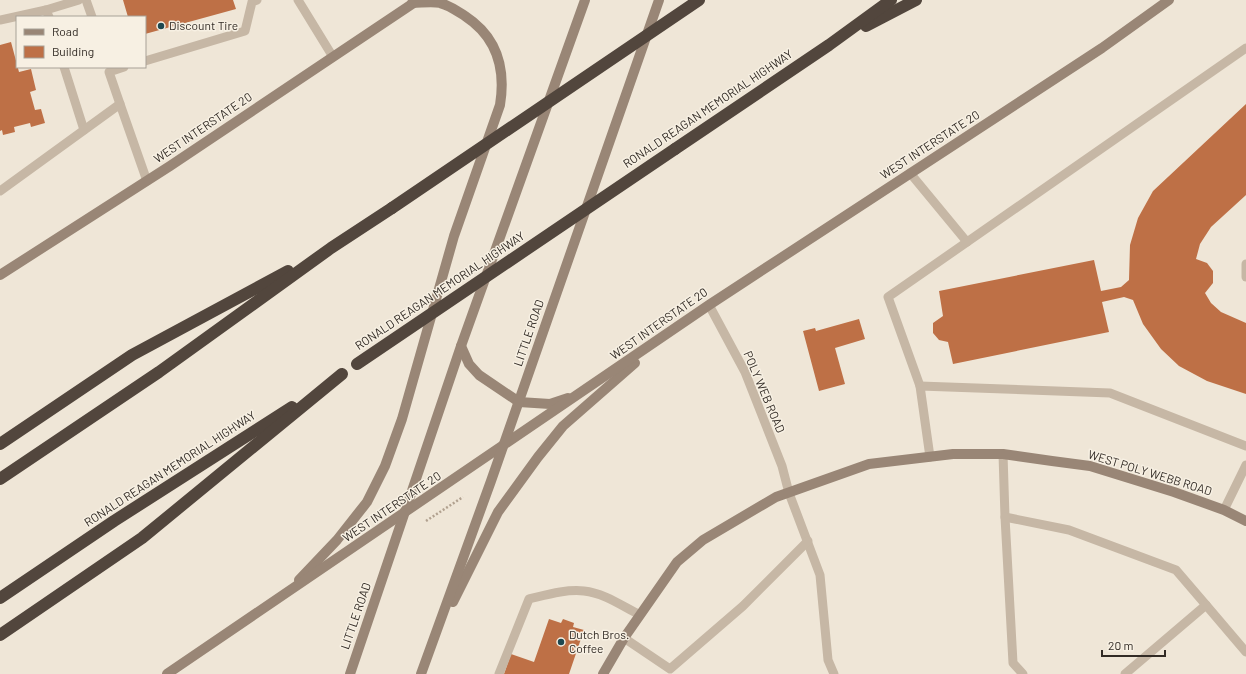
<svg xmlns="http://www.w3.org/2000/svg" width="1246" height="674" font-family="Barlow,sans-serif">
<rect width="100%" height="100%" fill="#efe6d7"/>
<g fill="#be7046">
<path d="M 123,0 L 233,0 L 236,9 L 145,34 L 145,17 L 128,17 Z"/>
<path d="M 11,42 L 19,72 L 31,69 L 36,90 L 30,92 L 35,110 L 41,109 L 45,123 L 31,127 L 30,123 L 14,127 L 15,132 L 3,135 L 2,130 L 0,131 L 0,45 Z"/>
<path d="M 1246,104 L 1246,195 L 1211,227 L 1200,244 L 1196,259 L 1207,263 L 1213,271 L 1213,283 L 1205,293 L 1211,303 L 1221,312 L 1246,323 L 1246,394 L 1207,381 L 1179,366 L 1161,349 L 1143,324 L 1133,300 L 1124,297 L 1102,302 L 1109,332 L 953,364 L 948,342 L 939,340 L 933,333 L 933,323 L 943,316 L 939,291 L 1094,260 L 1101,291 L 1121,287 L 1129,280 L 1130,245 L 1138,218 L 1153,191 Z"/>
<path d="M 859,319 L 865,339 L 835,348 L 845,384 L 819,391 L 803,331 L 815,328 L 816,331 Z"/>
<path d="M 549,619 L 561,623 L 563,619 L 574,623 L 573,627 L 584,630 L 569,674 L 504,674 L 511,654 L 534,662 Z"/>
</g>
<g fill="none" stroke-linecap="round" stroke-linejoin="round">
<path stroke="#b1a18f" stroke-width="2.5" stroke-dasharray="2 2" stroke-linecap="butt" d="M 426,521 L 463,497"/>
<g stroke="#c6b7a5" stroke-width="9">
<path d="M 86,0 L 92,17"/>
<path d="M 298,0 L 333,57"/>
<path d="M 49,17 L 46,10 L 79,0"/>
<path d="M 0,20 L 46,10"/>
<path d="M 145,61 L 245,31 L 252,2 L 257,0"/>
<path d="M 64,67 L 84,130"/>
<path d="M 120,104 L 109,72 L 124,67"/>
<path d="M 910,173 L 967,242"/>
<path d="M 0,191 L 120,104 L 147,181"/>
<path d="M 1246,264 L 1246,277"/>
<path d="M 709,305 L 745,372 L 782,466 L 789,493 L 820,575 L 828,660 L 834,674"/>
<path d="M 920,386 L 888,297 L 1246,48"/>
<path d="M 1003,454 L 1005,517 L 1069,530 L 1176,570 L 1206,605"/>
<path d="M 930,457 L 920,386 L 1110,393 L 1246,446"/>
<path d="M 1224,510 L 1246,465"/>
<path d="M 1005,517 L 1013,663 L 1023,674"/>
<path d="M 624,638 L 670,669 L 743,606 L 808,541"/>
<path d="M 499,674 L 529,599 C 546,595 566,589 584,591 C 604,593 622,606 640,615"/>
<path d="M 1125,674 L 1206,605 L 1246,652"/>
</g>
<g stroke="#998676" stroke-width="10">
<path d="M 0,275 L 170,166 L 418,0"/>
<path d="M 461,346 L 469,364 L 479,375 L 519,402 L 550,404 L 568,398"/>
<path d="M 299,580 L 337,540 L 367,502 L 385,466 L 402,419 L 454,236 L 500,105 C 506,68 497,37 465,16 C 457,11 449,5 440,3 C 432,1 421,3 412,3"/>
<path d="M 453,602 L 498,512 L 538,457 L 563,426 L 635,363"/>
<path d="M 167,674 L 709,305 L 1102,48 L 1169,0"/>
<path d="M 350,674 L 461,346 L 585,0"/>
<path d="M 421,674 L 491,481 L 659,0"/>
<path d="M 603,674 L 624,638 L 677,562 L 703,540 L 776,497 L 869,464 L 953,454 L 1003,454 L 1052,461 L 1090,466 L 1174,492 L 1224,510 L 1246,521"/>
</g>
<g stroke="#52463d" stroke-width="12">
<path d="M 866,26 L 916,0"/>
<path d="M 675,149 L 829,45 L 891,0"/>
<path d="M 0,444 L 132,355 L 288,271"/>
<path d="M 0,479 L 159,372 L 331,248 L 392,208"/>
<path d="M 0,598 L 114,521 L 292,407"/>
<path d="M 0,635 L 142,538 L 342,374"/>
</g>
<g stroke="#52463d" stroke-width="12">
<path d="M 392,208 L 699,0"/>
<path d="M 357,364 L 675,149"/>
</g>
</g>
<g fill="#1e4850" stroke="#f7f0e3" stroke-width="1.5">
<circle cx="161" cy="26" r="4"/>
<circle cx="561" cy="642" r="4"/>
</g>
<g text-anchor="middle" stroke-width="3" stroke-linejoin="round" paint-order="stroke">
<g font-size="12" fill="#322b25" stroke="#f7f0e3" text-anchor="start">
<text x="169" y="30">Discount Tire</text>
<text x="569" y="639">Dutch Bros.<tspan x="569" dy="14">Coffee</tspan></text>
</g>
<g font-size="12" fill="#322b25" stroke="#f7f0e3">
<text transform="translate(708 109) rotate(-34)" y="4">RONALD REAGAN MEMORIAL HIGHWAY</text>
<text transform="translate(203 128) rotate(-34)" y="4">WEST INTERSTATE 20</text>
<text transform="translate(930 145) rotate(-33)" y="4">WEST INTERSTATE 20</text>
<text transform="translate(440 291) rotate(-34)" y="4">RONALD REAGAN MEMORIAL HIGHWAY</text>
<text transform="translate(659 324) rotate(-35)" y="4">WEST INTERSTATE 20</text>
<text transform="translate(529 333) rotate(-71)" y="4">LITTLE ROAD</text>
<text transform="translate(764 392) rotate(67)" y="4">POLY WEB ROAD</text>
<text transform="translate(170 469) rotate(-33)" y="4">RONALD REAGAN MEMORIAL HIGHWAY</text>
<text transform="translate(1150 473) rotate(17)" y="4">WEST POLY WEBB ROAD</text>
<text transform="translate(392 507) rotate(-34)" y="4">WEST INTERSTATE 20</text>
<text transform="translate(356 616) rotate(-71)" y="4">LITTLE ROAD</text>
</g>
</g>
<rect x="16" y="16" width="130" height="52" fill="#f7f0e3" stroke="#a8a197"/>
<rect x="24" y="29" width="20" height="6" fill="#998676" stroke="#a8a197"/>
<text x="52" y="36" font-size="12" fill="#322b25">Road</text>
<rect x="24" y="46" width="20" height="12" fill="#be7046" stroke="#a8a197"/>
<text x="52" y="56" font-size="12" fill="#322b25">Building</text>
<path d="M1102 650v6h63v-6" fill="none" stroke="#322b25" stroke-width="2"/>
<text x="1108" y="650" font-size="12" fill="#322b25" stroke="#f7f0e3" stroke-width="3" paint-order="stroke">20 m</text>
</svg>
